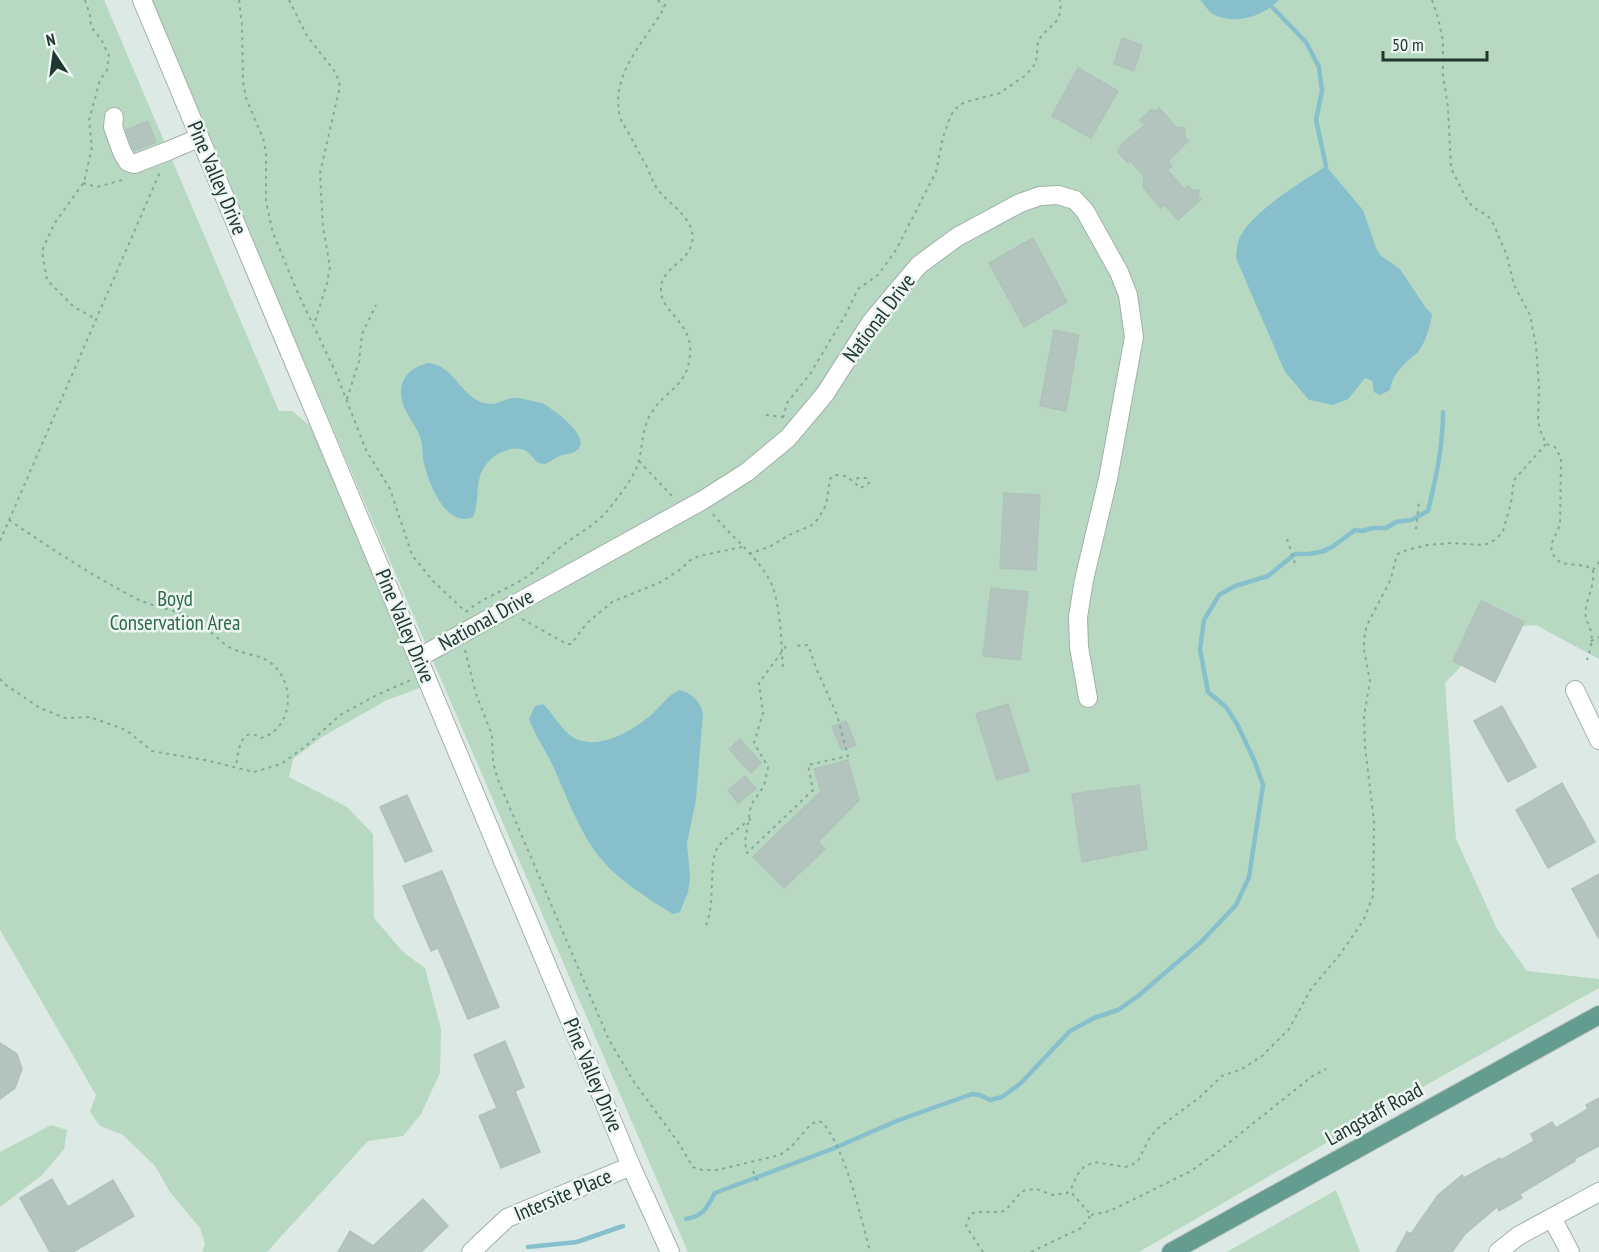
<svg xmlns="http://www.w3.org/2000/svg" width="1599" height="1252" font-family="'PT Sans Narrow',sans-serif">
<rect width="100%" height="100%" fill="#dde9e4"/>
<g fill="#b7d9c1">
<path d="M 0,0 L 104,0 L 279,411 L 292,411 L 318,432 L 420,688 L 387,700 L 322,737 L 293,759 L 289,777 L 347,807 L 373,834 L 374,918 L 403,952 L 425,968 L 441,1029 L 440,1073 L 421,1114 L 403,1136 L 368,1141 L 267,1252 L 202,1252 L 205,1244 L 200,1228 L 170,1192 L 155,1166 L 123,1135 L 100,1126 L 90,1112 L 96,1095 L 0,930 Z"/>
<path d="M 148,0 L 1599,0 L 1599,659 L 1536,625 L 1498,628 L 1445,683 L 1456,839 L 1497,929 L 1527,971 L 1599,979 L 1599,988 L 1419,1089 L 1139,1252 L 688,1252 Z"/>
<path d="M 51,1125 L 67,1130 L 64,1149 L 42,1175 L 0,1207 L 0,1152 Z"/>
<path d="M 1336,1190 L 1360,1252 L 1227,1252 L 1239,1245 Z"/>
</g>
<g fill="#87c0cc">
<path d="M 1200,0 L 1279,0 C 1264,16 1234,26 1213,14 C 1208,11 1205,5 1200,0 Z"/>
<path d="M 1326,166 L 1363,210 L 1376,248 L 1380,255 L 1400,269 L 1426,308 L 1432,314 C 1432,321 1425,343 1420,349 C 1419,352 1416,354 1413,356 C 1402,366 1392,375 1390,390 L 1380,395 L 1374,392 C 1371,383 1377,382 1365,378 L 1348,399 L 1333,405 L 1309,400 L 1285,372 L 1236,258 C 1237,249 1237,242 1241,235 C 1256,209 1300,183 1326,166 Z"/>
<path d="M 428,363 C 455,364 463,404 491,404 C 500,404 508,397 517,398 C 520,398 542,403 544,404 C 553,409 593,438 577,450 C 573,454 565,454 560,456 C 554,458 550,463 544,464 C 534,464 533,455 526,451 C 517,445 500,451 492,458 C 471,477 482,497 473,517 C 447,528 430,487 425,467 C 422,459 423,449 421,440 C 418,428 409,419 404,407 C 396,384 405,369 428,363 Z"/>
<path d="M 679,690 C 692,693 699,700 703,713 L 696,800 L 687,843 L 690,878 L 688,892 L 680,912 L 673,914 C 647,898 616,879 597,854 C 577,827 566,794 552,764 C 544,748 535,735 529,719 L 535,706 L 543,704 C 554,714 559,727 571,736 C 596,753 633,731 652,714 C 661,706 668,695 679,690 Z"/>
</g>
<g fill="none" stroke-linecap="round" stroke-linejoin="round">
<g stroke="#87c0cc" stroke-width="4.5">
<path d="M 1272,7 L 1306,42 L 1319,67 L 1322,91 L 1316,120 L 1326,166"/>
<path d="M 686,1219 C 704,1216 706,1208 715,1193 L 832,1149 L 899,1120 L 972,1094 L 980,1095 L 990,1100 L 1002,1097 L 1021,1083 L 1070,1031 L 1094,1018 L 1118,1010 L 1138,996 L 1201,942 L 1236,905 L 1249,877 L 1263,785 L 1255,762 L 1237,724 L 1226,707 L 1208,692 L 1200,649 L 1204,620 L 1219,595 L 1235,586 L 1268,576 L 1295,554 L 1309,554 L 1325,551 L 1323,551 L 1332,547 L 1355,530 L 1362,531 L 1373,528 L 1386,528 L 1396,522 L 1411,520 L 1428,511 C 1436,478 1443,446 1443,412"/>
<path d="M 528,1247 L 577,1242 L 623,1226"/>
</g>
</g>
<g fill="#b3c3bd" stroke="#b0c2bb" stroke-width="1.5">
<path d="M 1122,38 L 1142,45 L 1134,71 L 1114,64 Z"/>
<path d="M 1078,68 L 1118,91 L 1091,138 L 1052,116 Z"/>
<path d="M 1159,108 L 1176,127 L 1185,128 L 1185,137 L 1188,141 L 1168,161 L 1172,166 L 1167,170 L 1184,189 L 1188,186 L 1192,190 L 1199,190 L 1198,197 L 1201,199 L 1178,220 L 1165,205 L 1161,208 L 1143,187 L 1144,176 L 1130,161 L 1128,163 L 1118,152 L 1122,144 L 1145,125 L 1140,120 L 1152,109 L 1155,112 Z"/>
<path d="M 148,121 L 156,142 L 134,151 L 126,130 Z"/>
<path d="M 1033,238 L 1067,302 L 1024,327 L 989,263 Z"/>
<path d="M 1054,330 L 1079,335 L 1066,411 L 1040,406 Z"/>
<path d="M 1004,493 L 1040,495 L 1036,570 L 1000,568 Z"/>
<path d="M 991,588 L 1028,592 L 1020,660 L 983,656 Z"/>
<path d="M 1481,601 L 1524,622 L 1495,682 L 1453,661 Z"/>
<path d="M 1008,704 L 1029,771 L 997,780 L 976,714 Z"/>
<path d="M 1502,706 L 1536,767 L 1508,782 L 1474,721 Z"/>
<path d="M 846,721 L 856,745 L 842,750 L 832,727 Z"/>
<path d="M 740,739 L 761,763 L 751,773 L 729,749 Z"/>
<path d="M 848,760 L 859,800 L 818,842 L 825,849 L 784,888 L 753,857 L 821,791 L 814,769 Z"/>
<path d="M 745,776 L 756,789 L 738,803 L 728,790 Z"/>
<path d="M 1562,783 L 1595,842 L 1548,868 L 1516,810 Z"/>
<path d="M 1139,785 L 1147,849 L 1082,862 L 1072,794 Z"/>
<path d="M 407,795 L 432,851 L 405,862 L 380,807 Z"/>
<path d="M 442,871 L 499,1007 L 468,1019 L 438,948 L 431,951 L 403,886 Z"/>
<path d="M 1599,874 L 1599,939 L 1572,889 Z"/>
<path d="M 505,1041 L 524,1087 L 515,1091 L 540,1152 L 501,1168 L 479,1116 L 497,1108 L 474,1055 Z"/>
<path d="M 0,1043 L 17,1054 L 22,1069 L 15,1088 L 0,1099 Z"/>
<path d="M 1599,1098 L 1599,1146 L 1574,1159 L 1575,1161 L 1520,1194 L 1522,1198 L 1499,1211 L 1497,1207 L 1465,1234 L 1452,1252 L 1396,1252 L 1407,1232 L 1411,1234 L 1438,1195 L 1462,1175 L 1464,1178 L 1500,1158 L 1501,1160 L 1534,1141 L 1531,1134 L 1552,1122 L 1556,1128 L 1588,1109 L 1586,1105 Z"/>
<path d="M 52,1179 L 68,1207 L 113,1180 L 134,1216 L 73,1252 L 50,1252 L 20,1198 Z"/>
<path d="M 423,1199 L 448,1226 L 421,1252 L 338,1252 L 350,1231 L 373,1246 Z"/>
</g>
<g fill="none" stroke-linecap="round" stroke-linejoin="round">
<defs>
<g id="minor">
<path d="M 142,0 L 631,1166 L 670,1252"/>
<path d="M 114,117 L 113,127 L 122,152 L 128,162 L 134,164 L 168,151"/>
<path d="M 170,150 L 199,138"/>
<path d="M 418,658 L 703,500 L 747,472 L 788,438 L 825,394 L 871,322 L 919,265 L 957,237 L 1020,203 L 1040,196 L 1058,195 L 1075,200 L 1085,211 L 1119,272 L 1128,295 L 1134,337 L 1108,479 L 1084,580 L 1078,617 L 1079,647 L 1088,698"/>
<path d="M 1575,690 L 1599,740"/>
<path d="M 1552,1218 L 1570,1252"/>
<path d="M 471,1252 L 507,1218 L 631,1166"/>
<path d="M 1498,1252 L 1518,1236 L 1599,1192"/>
</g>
<path id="major" d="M 1171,1252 L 1599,1015"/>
</defs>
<use href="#minor" stroke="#a1b0ab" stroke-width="20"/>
<use href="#major" stroke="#bcc3c1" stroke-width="20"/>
<g stroke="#7fab9e" stroke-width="2" stroke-dasharray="3 4.5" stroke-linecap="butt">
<path d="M 85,0 L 90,15 L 91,27 L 101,39 L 109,56 L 107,70 L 100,80 L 89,120 L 92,147 L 84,182 L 54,224 L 42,251 L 47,280 L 74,307 L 96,319"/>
<path d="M 239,0 L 242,25 L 243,82 L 246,98 L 264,141 L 266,155 L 266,202 L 273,233 L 297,291 L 336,373 L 366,450 L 390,489 L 412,555 L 433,581 L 466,612"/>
<path d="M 289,0 L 307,36 L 336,73 L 340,86 L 320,173 L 323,227 L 330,267 L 327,283 L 314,325"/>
<path d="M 658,0 L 663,7"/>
<path d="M 1432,0 L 1437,14 L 1443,41 L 1443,75 L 1448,107 L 1451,168 L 1467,200 L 1473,207 L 1488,216 L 1494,225 L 1507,256 L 1514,285 L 1530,315 L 1536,346 L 1539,387 L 1538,419 L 1540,430 L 1546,444 L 1555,447 L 1561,458 L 1560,525 L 1551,545 L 1552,552 L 1555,558 L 1561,563 L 1586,566 L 1593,570 C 1595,584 1588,595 1586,608 C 1584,617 1588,623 1591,631 C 1593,641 1590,651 1587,660"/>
<path d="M 83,183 L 97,187 L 126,179"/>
<path d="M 347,399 L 359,361 L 362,334 L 376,305"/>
<path d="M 766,415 L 784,417"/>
<path d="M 783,418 L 787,403 L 810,374 L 846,314 L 858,289 L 878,275 L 896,250 L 936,172 L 943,137 L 951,115 L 959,105 L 966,102 L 1000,93 L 1026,75 L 1036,63 L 1038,41 C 1049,23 1063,26 1060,0"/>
<path d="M 639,461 L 674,498"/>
<path d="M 713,514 C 731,537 760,558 772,585 C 781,608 781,643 783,668"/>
<path d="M 9,520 C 50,548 93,576 137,599 C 154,607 173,609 189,617 C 205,624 215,638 229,647 C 241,654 257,654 268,661 C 296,679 295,728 261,738 C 240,724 238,753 236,767"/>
<path d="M 1416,529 L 1419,502"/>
<path d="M 1287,539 L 1295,563"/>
<path d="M 0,541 L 160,172"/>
<path d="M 749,554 L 771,546 L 789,535 L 812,525 L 818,519 L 826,505 L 830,479 L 834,475 L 846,476 L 861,488 L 869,483 L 867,478 L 858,478 L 852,481"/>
<path d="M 1593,570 L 1599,562"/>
<path d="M 466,612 C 483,597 509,589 528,576 C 540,567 550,555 562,546 C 577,534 596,525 608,510 C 619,496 635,477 639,460 C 643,443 642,427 652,412 C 666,389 688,387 690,354 C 693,322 661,313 661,290 C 660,268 688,263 692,243 C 697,220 671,206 659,191 C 653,184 651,176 647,167 C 638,151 630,135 621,120 C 609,81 637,50 656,21 C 661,14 664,7 668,0"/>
<path d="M 522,619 L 567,644 L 571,644 L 587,623 L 612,602 L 661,582 L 681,569 L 689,561 L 699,556 L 742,547"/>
<path d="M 1591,641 L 1599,637"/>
<path d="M 786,646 L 759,683 L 763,713 L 754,743 L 768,767 L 764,786 L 751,805 L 745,842 L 747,853 L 813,790 L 808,765 L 848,756 L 837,715 L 816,668 L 808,645 L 795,646"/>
<path d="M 465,650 L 476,694 L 492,735 L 493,762 L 498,780 L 609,1040 L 634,1082 L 678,1142 L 693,1167 L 702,1170 L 717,1170 L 780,1155 L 791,1147 L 811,1124 L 819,1121 L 823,1123 C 846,1151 861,1217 870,1252"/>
<path d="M 0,679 L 6,685 L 40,708 L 65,718 L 90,717 L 126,730 L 152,751 L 205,760 L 254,772 L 281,764 L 306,746 L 340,715 L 377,695 L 411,680"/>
<path d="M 706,925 C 716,903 708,860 718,847 C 727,836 742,826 753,817"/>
<path d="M 753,1171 L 758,1183"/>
<path d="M 1091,1215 L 1110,1211 L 1191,1171 L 1215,1154 L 1311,1077 L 1326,1069"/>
<path d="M 983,1252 L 966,1226 L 970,1215 L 975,1212 L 1001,1212 L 1006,1210 L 1021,1192 L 1026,1190 L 1036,1189 L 1053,1195 L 1067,1193 L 1071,1189 L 1077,1175 L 1084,1167 L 1094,1162 L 1125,1167 L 1132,1165 L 1138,1161 L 1150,1137 L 1157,1129 L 1200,1097 L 1222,1076 L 1242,1069 L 1262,1056 L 1289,1029 L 1311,989 L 1341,953 L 1363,921 L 1373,896 L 1374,822 L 1365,746 L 1364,716 L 1370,681 L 1364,650 L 1364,639 L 1367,625 L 1391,579 L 1396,558 L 1398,554 L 1407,550 L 1428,545 L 1451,543 L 1483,545 L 1490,543 L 1497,538 L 1503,531 L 1511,503 L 1514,480 L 1546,444"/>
<path d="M 1031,1252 L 1081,1228 L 1091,1215 L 1070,1191"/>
</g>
<use href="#minor" stroke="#fff" stroke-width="18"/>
<use href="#major" stroke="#649c8f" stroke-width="18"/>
</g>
<g text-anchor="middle" stroke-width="5" stroke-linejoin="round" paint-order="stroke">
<g font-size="21" fill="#203731" stroke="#edf6f2">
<text transform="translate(217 178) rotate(67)" y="7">Pine Valley Drive</text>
<text transform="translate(879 318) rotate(-53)" y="7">National Drive</text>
<text transform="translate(486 620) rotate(-29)" y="7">National Drive</text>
<text transform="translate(405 626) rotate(67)" y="7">Pine Valley Drive</text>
<text transform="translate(593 1075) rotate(67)" y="7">Pine Valley Drive</text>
<text transform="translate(1374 1114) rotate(-29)" y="7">Langstaff Road</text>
<text transform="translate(563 1195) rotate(-23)" y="7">Intersite Place</text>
</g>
<g font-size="21" fill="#2d6b46" stroke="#edf6f2">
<text x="175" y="606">Boyd<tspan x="175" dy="24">Conservation Area</tspan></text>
</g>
</g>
<g transform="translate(54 54) rotate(347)" stroke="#edf6f2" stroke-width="4.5" paint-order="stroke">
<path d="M0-4.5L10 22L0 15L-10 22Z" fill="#203731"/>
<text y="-9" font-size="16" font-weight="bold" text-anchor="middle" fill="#203731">N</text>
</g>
<path d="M1383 51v9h104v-9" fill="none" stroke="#203731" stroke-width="3"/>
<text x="1392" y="51" font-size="18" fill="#203731" stroke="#edf6f2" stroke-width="4.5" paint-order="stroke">50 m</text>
</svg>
